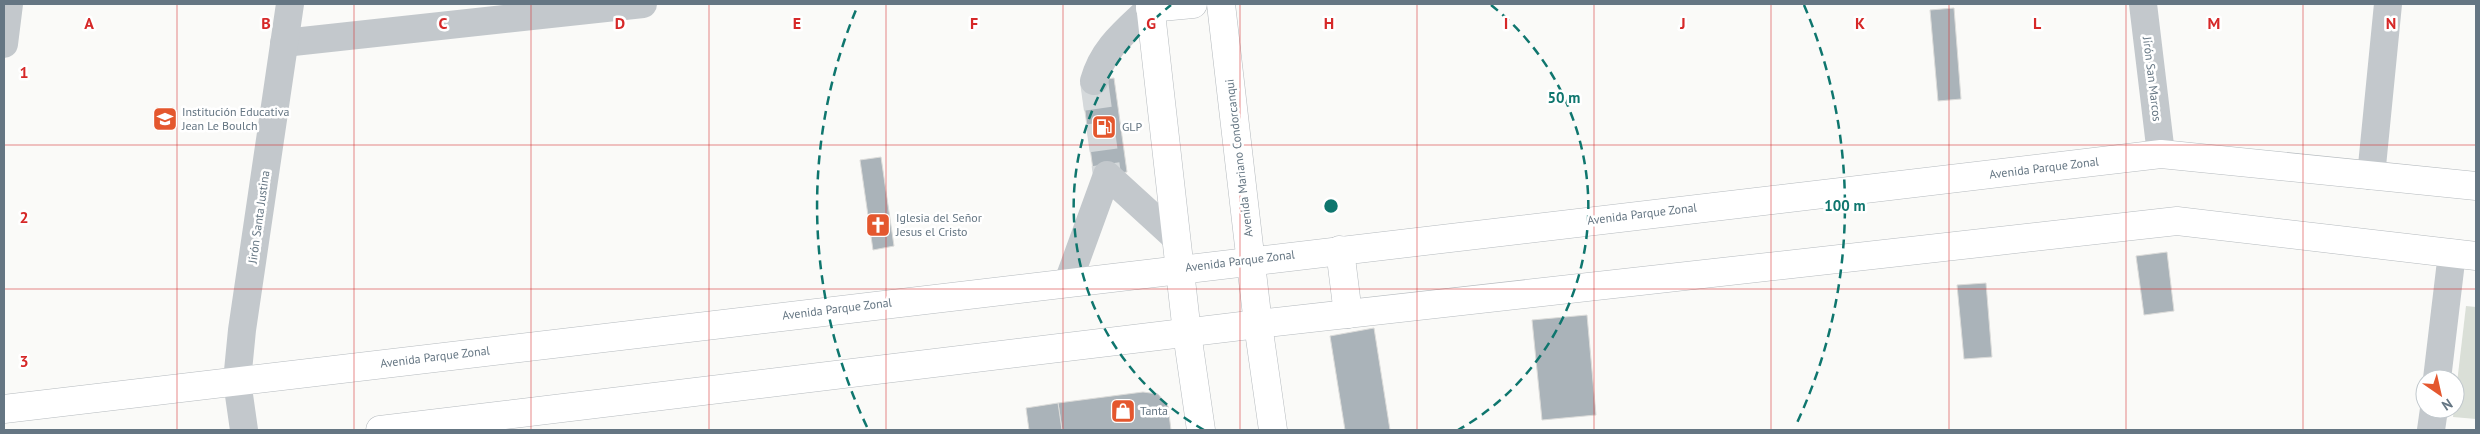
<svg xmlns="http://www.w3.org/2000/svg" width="2480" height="434" font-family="'PT Sans',sans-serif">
<rect width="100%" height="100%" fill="#fafaf8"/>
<path fill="#dadfd7" d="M 2466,306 L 2476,307 L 2476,419 L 2453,417 Z"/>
<g fill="#aab3b9" stroke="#dcdcda">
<path d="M 1954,8 L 1961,99 L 1938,101 L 1930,10 Z"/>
<path d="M 1114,78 L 1127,172 L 1094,177 L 1081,82 Z"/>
<path d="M 881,157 L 894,246 L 873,250 L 860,160 Z"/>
<path d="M 2167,252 L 2174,311 L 2144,315 L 2136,256 Z"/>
<path d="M 1986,283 L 1992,357 L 1964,359 L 1957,285 Z"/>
<path d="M 1587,315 L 1596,415 L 1542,420 L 1532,320 Z"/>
<path d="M 1374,328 L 1390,430 L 1345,430 L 1330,336 Z"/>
<path d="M 1143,392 L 1158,394 L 1168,406 L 1171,430 L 1062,430 L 1058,403 Z"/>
<path d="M 1058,403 L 1062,430 L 1029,430 L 1026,408 Z"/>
</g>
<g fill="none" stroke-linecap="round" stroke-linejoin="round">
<path stroke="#d5d9db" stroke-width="28" stroke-dasharray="28 14" stroke-linecap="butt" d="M 1094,81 L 1107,175"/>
<defs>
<g id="major">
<path d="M 1150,4 L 1187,333 L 1201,430"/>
<path d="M 1221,4 L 1258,324 L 1273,430"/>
<path d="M 1150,8 L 1193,4"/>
<path d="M 1340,250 L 1348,314"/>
<path d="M 4,409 L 2161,154 L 2476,186"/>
<path d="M 380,430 L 1258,324 L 2177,221 L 2476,256"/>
</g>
</defs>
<use href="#major" stroke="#b5babe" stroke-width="29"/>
<g stroke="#c3c8cc" stroke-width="28">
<path d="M 2143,4 L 2161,154"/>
<path d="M 284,43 L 643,4"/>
<path d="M 4,44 L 9,4"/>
<path d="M 1094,81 C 1103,48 1126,31 1150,8"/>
<path d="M 2371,176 L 2388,4"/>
<path d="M 1068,282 L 1107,175 L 1176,238"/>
<path d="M 2437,379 L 2452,253"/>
<path d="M 244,430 L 237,381 L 242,330 L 290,4"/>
<path d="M 2431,430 L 2434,409"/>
</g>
<use href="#major" stroke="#fff" stroke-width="28"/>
</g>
<path fill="none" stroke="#d62828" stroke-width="1" stroke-opacity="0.55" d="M 177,4 L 177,430M 354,4 L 354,430M 531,4 L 531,430M 709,4 L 709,430M 886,4 L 886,430M 1063,4 L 1063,430M 1240,4 L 1240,430M 1417,4 L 1417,430M 1594,4 L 1594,430M 1771,4 L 1771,430M 1949,4 L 1949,430M 2126,4 L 2126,430M 2303,4 L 2303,430M 4,145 L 2476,145M 4,289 L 2476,289"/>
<g fill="none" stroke="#0f766e" stroke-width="2.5" stroke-dasharray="9 6">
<path d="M1204 430A257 257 0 0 1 1171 5M1491 5A257 257 0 0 1 1458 430"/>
<path d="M867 427A514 514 0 0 1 858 5M1804 5A514 514 0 0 1 1795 427"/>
</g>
<defs>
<symbol id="school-square" viewBox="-11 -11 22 22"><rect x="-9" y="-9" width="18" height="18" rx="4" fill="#e4572e" stroke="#fff"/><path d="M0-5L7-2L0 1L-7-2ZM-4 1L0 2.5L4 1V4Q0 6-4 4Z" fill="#fff"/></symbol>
<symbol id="fuel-square" viewBox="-11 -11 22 22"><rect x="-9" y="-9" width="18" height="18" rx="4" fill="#e4572e" stroke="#fff"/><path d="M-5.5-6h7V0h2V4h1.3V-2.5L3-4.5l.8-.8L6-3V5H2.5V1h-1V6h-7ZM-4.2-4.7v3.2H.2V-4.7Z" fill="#fff"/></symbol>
<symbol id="church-square" viewBox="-11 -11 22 22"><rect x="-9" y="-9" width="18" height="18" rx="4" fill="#e4572e" stroke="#fff"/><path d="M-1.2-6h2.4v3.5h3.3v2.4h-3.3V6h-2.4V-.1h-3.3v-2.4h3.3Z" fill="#fff"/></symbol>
<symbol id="shop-square" viewBox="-11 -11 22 22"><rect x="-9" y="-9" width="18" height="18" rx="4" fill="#e4572e" stroke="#fff"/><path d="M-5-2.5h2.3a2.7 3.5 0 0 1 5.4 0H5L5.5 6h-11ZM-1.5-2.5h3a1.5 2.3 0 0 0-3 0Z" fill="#fff"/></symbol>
</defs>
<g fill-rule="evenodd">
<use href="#school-square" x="151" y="105" width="28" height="28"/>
<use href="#fuel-square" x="1090" y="113" width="28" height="28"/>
<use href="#church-square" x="864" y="211" width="28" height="28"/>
<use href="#shop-square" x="1109" y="397" width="28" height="28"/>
</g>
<g text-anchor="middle" stroke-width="5" stroke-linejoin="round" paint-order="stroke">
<g font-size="12" fill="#657683" stroke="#fff">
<text transform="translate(2152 79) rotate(83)" y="4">Jirón San Marcos</text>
<text transform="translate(1239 158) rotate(-97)" y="4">Avenida Mariano Condorcanqui</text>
<text transform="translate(2044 168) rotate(-7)" y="4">Avenida Parque Zonal</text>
<text transform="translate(1642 214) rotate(-7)" y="4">Avenida Parque Zonal</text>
<text transform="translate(259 217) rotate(-82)" y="4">Jirón Santa Justina</text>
<text transform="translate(1240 261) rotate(-7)" y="4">Avenida Parque Zonal</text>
<text transform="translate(837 309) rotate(-7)" y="4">Avenida Parque Zonal</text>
<text transform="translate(435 357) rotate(-7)" y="4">Avenida Parque Zonal</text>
</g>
<g font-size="12" fill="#657683" stroke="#fff" text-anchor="start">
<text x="182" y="116">Institución Educativa<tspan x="182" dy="14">Jean Le Boulch</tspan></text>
<text x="1122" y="131">GLP</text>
<text x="896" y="222">Iglesia del Señor<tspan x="896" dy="14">Jesus el Cristo</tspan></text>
<text x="1140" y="415">Tanta</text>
</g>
</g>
<g font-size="16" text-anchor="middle" font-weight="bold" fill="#d62828" stroke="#fff" stroke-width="5" stroke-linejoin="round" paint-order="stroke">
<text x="89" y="29">A</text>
<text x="266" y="29">B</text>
<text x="443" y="29">C</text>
<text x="620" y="29">D</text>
<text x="797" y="29">E</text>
<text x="974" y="29">F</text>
<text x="1151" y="29">G</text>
<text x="1329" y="29">H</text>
<text x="1506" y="29">I</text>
<text x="1683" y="29">J</text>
<text x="1860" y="29">K</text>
<text x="2037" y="29">L</text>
<text x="2214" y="29">M</text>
<text x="2391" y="29">N</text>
<text x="24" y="78">1</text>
<text x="24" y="223">2</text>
<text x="24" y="367">3</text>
</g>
<circle cx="1331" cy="206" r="8" fill="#0f766e" stroke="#fff" stroke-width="2.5"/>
<g font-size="15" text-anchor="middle" font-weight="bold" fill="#0f766e" stroke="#fff" stroke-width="5" stroke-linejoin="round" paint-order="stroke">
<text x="1564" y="103">50 m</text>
<text x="1845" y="211">100 m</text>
</g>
<rect width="2480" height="434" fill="none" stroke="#657683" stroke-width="10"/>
<g transform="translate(2440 394) rotate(146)"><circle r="24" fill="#ffffff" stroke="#c1c8cd"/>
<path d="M0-4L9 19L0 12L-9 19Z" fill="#e4572e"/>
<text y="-8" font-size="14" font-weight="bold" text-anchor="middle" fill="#657683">N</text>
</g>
</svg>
